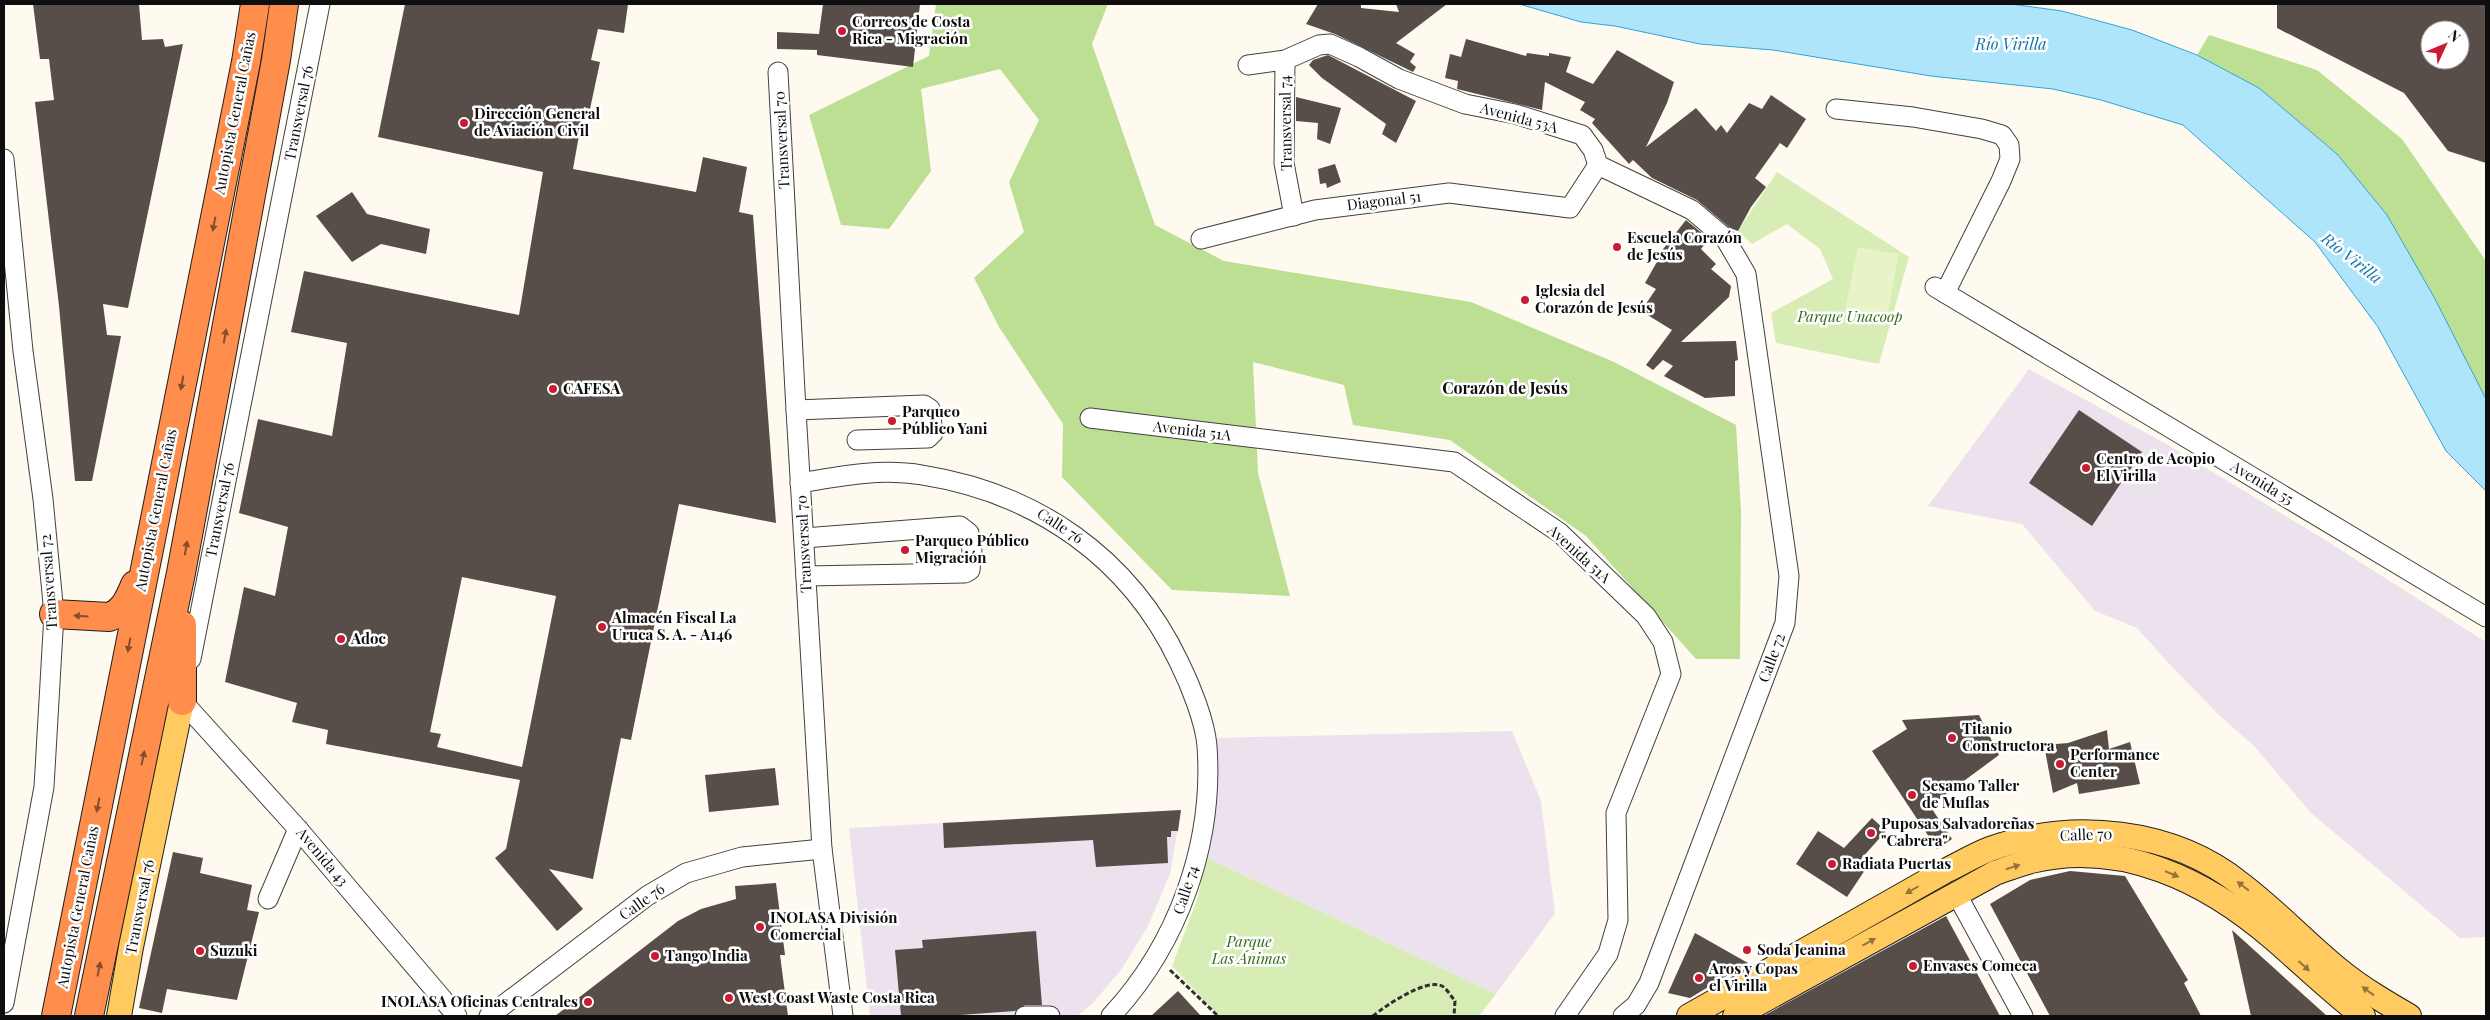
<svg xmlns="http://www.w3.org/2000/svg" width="2490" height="1020" font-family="'Playfair Display',serif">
<rect width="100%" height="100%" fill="#fffaef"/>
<g fill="#ebe2ed">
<path d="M 2029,369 L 2168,445 L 2322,538 L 2486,642 L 2486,937 L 2460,938 L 2311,813 L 2254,746 L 2220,716 L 2173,668 L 2137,628 L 2095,611 L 2022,524 L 1928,506 Z"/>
<path d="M 1512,731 L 1541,801 L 1555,913 L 1496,994 L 1205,857 L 1215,809 L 1213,738 Z"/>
<path d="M 1181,810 L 1170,874 L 1148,926 L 1121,970 L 1093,1003 L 1077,1016 L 870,1016 L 849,828 Z"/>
</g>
<g fill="#d7edb5">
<path d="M 1777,172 L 1909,257 L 1879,364 L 1776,343 L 1771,313 L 1833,279 L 1820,249 L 1787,224 L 1752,244 L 1738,231 Z"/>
<path d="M 1205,857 L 1496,994 L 1479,1016 L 1218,1016 L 1172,966 L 1198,897 Z"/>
</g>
<g fill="#bcdf93">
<path d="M 936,4 L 1108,4 L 1092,44 L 1155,225 L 1224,261 L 1471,302 L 1614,362 L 1736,425 L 1741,511 L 1740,659 L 1696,659 L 1586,536 L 1450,440 L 1353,425 L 1344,385 L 1253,362 L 1258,473 L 1290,596 L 1172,590 L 1062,477 L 1063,424 L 999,327 L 974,278 L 1024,232 L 1009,182 L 1039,120 L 1000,69 L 921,89 L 931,171 L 889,229 L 841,225 L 809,115 L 929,56 Z"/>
<path d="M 2209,35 L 2317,70 L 2402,139 L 2486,261 L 2486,399 L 2387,215 L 2337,154 L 2259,88 L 2197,55 Z"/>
</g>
<path fill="#e8f3c8" d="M 1858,247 L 1899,254 L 1885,326 L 1844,315 Z"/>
<path fill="#afe5fb" stroke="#30a4d7" d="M 1519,4 L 2011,4 L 2062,11 L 2132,30 L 2197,55 L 2259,88 L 2337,154 L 2387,215 L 2434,297 L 2486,399 L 2486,491 L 2446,451 L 2378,327 L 2315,242 L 2183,125 L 2101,100 L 2053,89 L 1931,76 L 1773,50 L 1700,44 L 1615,26 L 1581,22 Z"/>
<g fill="#584e49" fill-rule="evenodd">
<path d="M 33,4 L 139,4 L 142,40 L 163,39 L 165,47 L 183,44 L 128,308 L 103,304 L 107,335 L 121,336 L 92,481 L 75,481 L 59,306 L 35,102 L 54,100 L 49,59 L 40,59 Z"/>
<path d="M 405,4 L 628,4 L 624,33 L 598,29 L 591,60 L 600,62 L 590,109 L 584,107 L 573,169 L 696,192 L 703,157 L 747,167 L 739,212 L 753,215 L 776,523 L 679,504 L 631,740 L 621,738 L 593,879 L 549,869 L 583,909 L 557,931 L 495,858 L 506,849 L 520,780 L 326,744 L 328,730 L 292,722 L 297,703 L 225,682 L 244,587 L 275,596 L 288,527 L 239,513 L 258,419 L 332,436 L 347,343 L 291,332 L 304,271 L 519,315 L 543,172 L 378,137 ZM 462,577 L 556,596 L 522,767 L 437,747 L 441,734 L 430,732 Z"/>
<path d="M 823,4 L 920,4 L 913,67 L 817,55 L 817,50 L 777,49 L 777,32 L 819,34 Z"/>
<path d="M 1318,4 L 1361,4 L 1361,8 L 1399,12 L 1396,4 L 1447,4 L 1396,43 L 1415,54 L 1410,62 L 1416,67 L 1413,72 L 1335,34 L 1306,24 Z"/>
<path d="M 2277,4 L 2486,4 L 2486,163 L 2448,151 L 2404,93 L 2277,28 ZM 2430,30 L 2460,30 L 2460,60 L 2430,60 Z"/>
<path d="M 1466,39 L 1526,56 L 1527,53 L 1549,56 L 1549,53 L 1571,57 L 1566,72 L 1593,84 L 1617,50 L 1674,82 L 1667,103 L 1646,147 L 1696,108 L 1716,131 L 1721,125 L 1727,133 L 1749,103 L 1762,109 L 1771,95 L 1806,119 L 1787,148 L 1780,143 L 1755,178 L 1766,187 L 1751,207 L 1738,231 L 1730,228 L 1697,200 L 1652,178 L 1633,160 L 1629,164 L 1592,123 L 1595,119 L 1580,110 L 1585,102 L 1545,82 L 1542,110 L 1457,89 L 1458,81 L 1445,78 L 1450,54 L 1461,57 Z"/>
<path d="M 1328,55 L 1416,101 L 1396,143 L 1382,134 L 1386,124 L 1322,78 L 1309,65 L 1313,60 Z"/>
<path d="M 1296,97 L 1341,108 L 1330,144 L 1317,139 L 1318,123 L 1296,121 Z"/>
<path d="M 1335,164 L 1341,182 L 1327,188 L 1326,183 L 1320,184 L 1318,169 Z"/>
<path d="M 352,192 L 367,214 L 430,229 L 426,254 L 381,244 L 352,262 L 316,216 Z"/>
<path d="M 1686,220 L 1709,239 L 1701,249 L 1716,264 L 1711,269 L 1731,286 L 1729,297 L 1681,342 L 1736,341 L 1738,360 L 1735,361 L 1735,396 L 1705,398 L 1664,376 L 1673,366 L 1663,360 L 1653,370 L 1646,365 L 1672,330 L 1641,311 L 1656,289 L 1645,283 L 1658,260 L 1656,258 Z"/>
<path d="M 2079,410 L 2142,452 L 2092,526 L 2029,483 Z"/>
<path d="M 1979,715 L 1999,755 L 1930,806 L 1952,839 L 1937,849 L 1872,751 L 1907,729 L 1902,720 Z"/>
<path d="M 2107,730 L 2109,749 L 2130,742 L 2140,784 L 2079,794 L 2077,783 L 2053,793 L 2044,745 L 2068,743 Z"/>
<path d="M 775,768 L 779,805 L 709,812 L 705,775 Z"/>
<path d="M 1181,810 L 1178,831 L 1171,831 L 1171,837 L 1167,837 L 1168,863 L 1096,867 L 1093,840 L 944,848 L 943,823 Z"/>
<path d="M 1872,818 L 1886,831 L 1861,859 L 1869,864 L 1847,897 L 1796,864 L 1818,831 L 1844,848 Z"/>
<path d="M 173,852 L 203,858 L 200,873 L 252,885 L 247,910 L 259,912 L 237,1000 L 167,989 L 162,1013 L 139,1008 Z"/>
<path d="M 2070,871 L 2125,876 L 2188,980 L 2184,983 L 2201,1016 L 2050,1016 L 1990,904 L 2030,880 Z"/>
<path d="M 776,883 L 785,955 L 780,955 L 788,1016 L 555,1016 L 678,921 L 701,909 L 736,899 L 735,886 Z"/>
<path d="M 1946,916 L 2000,1016 L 1763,1016 Z"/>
<path d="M 2232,930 L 2327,1016 L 2251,1016 Z"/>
<path d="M 1036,931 L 1042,1005 L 1025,1005 L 1015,1011 L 947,1016 L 901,1016 L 895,950 L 923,948 L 922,940 Z"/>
<path d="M 1695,933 L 1748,963 L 1690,998 L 1668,993 Z"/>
<path d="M 1178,991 L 1201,1016 L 1151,1016 Z"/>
</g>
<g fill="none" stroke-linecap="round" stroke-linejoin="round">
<defs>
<g id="minor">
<path d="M 1285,60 L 1284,163 L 1294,216"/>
<path d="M 1248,65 L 1285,60 L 1319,45 L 1330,44 L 1359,57 L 1399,79 L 1465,104 L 1515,114 L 1582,135 L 1593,150 L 1598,165 L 1692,210 L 1725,238 L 1746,274 L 1789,576 L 1785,623 L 1649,983 L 1636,1005 L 1623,1016"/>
<path d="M 778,72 L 796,410 L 822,849 L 843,1016"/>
<path d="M 1836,109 L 1913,117 L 1982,129 L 2002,135 L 2009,145 L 2010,159 L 2001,181 L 1945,293"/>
<path d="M 4,159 L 23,351 L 43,499 L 54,614 L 44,787 L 4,1003"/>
<path d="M 1201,239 L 1315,210 L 1449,193 L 1570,208 L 1598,165"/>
<path d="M 1935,287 L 2486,617"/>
<path d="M 796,410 L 924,405 L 930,409 L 933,433 L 928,438 L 857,440"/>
<path d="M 1090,418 L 1454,462 L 1560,533 L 1646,616 L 1663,642 L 1671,674 L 1616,813 L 1618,920 L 1608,954 L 1565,1016"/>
<path d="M 800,483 C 840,476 881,468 922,475 C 1036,493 1129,557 1179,662 C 1190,684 1205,721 1207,746 C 1214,844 1178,944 1111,1016"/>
<path d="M 804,538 L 960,526 L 969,533 L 972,550 L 970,570 L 965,573 L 806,576"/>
<path d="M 191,659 L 320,4"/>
<path d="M 185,690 L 182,701 L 298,829 L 457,1016"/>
<path d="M 1956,893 L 2023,1016"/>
<path d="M 268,899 L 298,829"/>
<path d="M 489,1016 L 647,896 L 686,873 L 742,857 L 822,849"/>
<path d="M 1025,1016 L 1050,1016"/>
</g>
<g id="major">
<path d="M 119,1016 L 131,947 L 182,701"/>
<path d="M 1689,1016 L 1945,871 C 1960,864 1974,855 1990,849 C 2072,819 2173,829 2242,885 C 2276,911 2306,943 2339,970 C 2361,988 2385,1002 2409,1016"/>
<path d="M 1735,1016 L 1995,873 C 2007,869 2019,864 2031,861 C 2122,839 2207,881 2274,939 C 2304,965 2332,992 2363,1016"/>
</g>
<g id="highway">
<path d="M 54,614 L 109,617 C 124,612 129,599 135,585"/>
<path d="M 182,625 L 182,701"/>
<path d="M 56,1016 L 246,62 L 255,4"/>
<path d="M 89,1016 L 181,573 L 276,60 L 284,4"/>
</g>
</defs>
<use href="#minor" stroke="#414141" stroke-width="21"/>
<use href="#major" stroke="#1f1f1f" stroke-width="26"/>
<use href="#highway" stroke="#1f1f1f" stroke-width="30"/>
<g stroke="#303030" stroke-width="3" stroke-dasharray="5 2.5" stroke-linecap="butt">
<path d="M 1170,970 L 1218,1016"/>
<path d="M 1373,1016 C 1385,1006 1426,978 1442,986 C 1447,989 1451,996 1455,1001 L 1454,1016"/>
</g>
<use href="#minor" stroke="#fff" stroke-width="19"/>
<use href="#major" stroke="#ffca5f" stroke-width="24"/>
<use href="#highway" stroke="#ff8e4d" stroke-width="28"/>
</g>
<defs><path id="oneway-solid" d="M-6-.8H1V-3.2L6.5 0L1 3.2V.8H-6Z" transform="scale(1.25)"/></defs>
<g fill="#864e2e">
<use href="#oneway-solid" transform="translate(214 224) rotate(101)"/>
<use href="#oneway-solid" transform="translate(225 336) rotate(-80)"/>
<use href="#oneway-solid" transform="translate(182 383) rotate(101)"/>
<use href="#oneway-solid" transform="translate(186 548) rotate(-80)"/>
<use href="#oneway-solid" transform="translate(81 616) rotate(-176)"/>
<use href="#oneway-solid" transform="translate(129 645) rotate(101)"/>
<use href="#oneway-solid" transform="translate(143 758) rotate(-78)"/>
<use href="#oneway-solid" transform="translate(98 805) rotate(101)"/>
<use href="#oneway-solid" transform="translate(99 969) rotate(-78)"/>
</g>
<g fill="#93753b">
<use href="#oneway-solid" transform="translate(2013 867) rotate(-18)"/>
<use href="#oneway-solid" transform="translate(2172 874) rotate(23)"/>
<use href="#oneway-solid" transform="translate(2243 886) rotate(-142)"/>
<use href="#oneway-solid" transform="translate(1912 890) rotate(150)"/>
<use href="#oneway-solid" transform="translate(1869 942) rotate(-29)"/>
<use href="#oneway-solid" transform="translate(2304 966) rotate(42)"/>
<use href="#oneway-solid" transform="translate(2368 991) rotate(-144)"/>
</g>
<g fill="#c91b33" stroke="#fff" stroke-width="2">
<circle cx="842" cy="31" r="5"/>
<circle cx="464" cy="123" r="5"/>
<circle cx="1617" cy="247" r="5"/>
<circle cx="1525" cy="300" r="5"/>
<circle cx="553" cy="389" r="5"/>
<circle cx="892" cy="421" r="5"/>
<circle cx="2086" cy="468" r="5"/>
<circle cx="905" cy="550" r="5"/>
<circle cx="602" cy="627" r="5"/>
<circle cx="341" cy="639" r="5"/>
<circle cx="1952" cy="738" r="5"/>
<circle cx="2060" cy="764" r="5"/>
<circle cx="1912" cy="795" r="5"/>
<circle cx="1871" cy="833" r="5"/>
<circle cx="1832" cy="864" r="5"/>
<circle cx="760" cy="927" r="5"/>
<circle cx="1747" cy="950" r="5"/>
<circle cx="200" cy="951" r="5"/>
<circle cx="655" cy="956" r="5"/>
<circle cx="1913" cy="966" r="5"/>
<circle cx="1699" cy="978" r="5"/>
<circle cx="729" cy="998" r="5"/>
<circle cx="588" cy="1002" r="5"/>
</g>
<g text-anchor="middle" stroke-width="5" stroke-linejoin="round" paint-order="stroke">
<g font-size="15" font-weight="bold" fill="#0e0e0e" stroke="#fff" text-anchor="start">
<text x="852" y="27">Correos de Costa<tspan x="852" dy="17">Rica - Migración</tspan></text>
<text x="474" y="119">Dirección General<tspan x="474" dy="17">de Aviación Civil</tspan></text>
<text x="1627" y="243">Escuela Corazón<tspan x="1627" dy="17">de Jesús</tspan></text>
<text x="1535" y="296">Iglesia del<tspan x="1535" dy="17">Corazón de Jesús</tspan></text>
<text x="563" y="394">CAFESA</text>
<text x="902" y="417">Parqueo<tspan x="902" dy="17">Público Yani</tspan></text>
<text x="2096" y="464">Centro de Acopio<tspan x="2096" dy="17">El Virilla</tspan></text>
<text x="915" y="546">Parqueo Público<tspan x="915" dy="17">Migración</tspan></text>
<text x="612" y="623">Almacén Fiscal La<tspan x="612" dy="17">Uruca S. A. - A146</tspan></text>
<text x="351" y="644">Adoc</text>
<text x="1962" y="734">Titanio<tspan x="1962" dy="17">Constructora</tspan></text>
<text x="2070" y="760">Performance<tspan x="2070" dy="17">Center</tspan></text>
<text x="1922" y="791">Sesamo Taller<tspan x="1922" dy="17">de Muflas</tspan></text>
<text x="1881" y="829">Puposas Salvadoreñas<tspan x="1881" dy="17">"Cabrera"</tspan></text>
<text x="1842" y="869">Radiata Puertas</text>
<text x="770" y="923">INOLASA División<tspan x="770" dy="17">Comercial</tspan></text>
<text x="1757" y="955">Soda Jeanina</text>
<text x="210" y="956">Suzuki</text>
<text x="665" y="961">Tango India</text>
<text x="1923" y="971">Envases Comeca</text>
<text x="1709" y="974">Aros y Copas<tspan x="1709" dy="17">el Virilla</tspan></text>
<text x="739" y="1003">West Coast Waste Costa Rica</text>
<text x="578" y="1007" text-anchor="end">INOLASA Oficinas Centrales</text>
</g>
<g font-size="15" fill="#0e0e0e" stroke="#fff">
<text transform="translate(235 113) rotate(-79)" y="5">Autopista General Cañas</text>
<text transform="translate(299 113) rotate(-79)" y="5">Transversal 76</text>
<text transform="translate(1519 118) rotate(15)" y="5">Avenida 53A</text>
<text transform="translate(1286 123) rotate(-91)" y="5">Transversal 74</text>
<text transform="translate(782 140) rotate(-93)" y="5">Transversal 70</text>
<text transform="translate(1384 201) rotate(-7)" y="5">Diagonal 51</text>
<text transform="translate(1192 431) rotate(7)" y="5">Avenida 51A</text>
<text transform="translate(2262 483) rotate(31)" y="5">Avenida 55</text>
<text transform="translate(156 510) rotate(-79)" y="5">Autopista General Cañas</text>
<text transform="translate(220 510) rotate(-79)" y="5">Transversal 76</text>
<text transform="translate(1060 526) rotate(33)" y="5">Calle 76</text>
<text transform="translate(804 544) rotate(-93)" y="5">Transversal 70</text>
<text transform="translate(1579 554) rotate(42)" y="5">Avenida 51A</text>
<text transform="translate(49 582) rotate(-94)" y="5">Transversal 72</text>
<text transform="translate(1772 658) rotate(-70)" y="5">Calle 72</text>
<text transform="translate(2086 835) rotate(-2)" y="5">Calle 70</text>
<text transform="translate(322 857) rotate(50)" y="5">Avenida 43</text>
<text transform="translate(1186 890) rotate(-72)" y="5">Calle 74</text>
<text transform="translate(642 902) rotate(-35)" y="5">Calle 76</text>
<text transform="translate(78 907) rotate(-79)" y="5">Autopista General Cañas</text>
<text transform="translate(140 907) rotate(-79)" y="5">Transversal 76</text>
</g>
<g font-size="15" font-style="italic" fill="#316b19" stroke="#fff">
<text x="1850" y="322">Parque Unacoop</text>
<text x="1249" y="947">Parque<tspan x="1249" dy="17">Las Ánimas</tspan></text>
</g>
<g font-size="16" font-style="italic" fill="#0d73aa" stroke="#fff">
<text x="2011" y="50">Río Virilla</text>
<text transform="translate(2352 258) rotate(38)" y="6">Río Virilla</text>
</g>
<g font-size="16" font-weight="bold" fill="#0e0e0e" stroke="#fff">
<text x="1505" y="394">Corazón de Jesús</text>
</g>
</g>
<rect width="2490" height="1020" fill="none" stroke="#0e0e0e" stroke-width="10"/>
<g transform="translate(2445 45) rotate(46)"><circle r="24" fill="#ffffff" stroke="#9f9f9f"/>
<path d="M0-4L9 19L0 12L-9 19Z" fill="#c91b33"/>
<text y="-8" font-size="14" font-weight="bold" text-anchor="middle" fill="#0e0e0e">N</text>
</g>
</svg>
